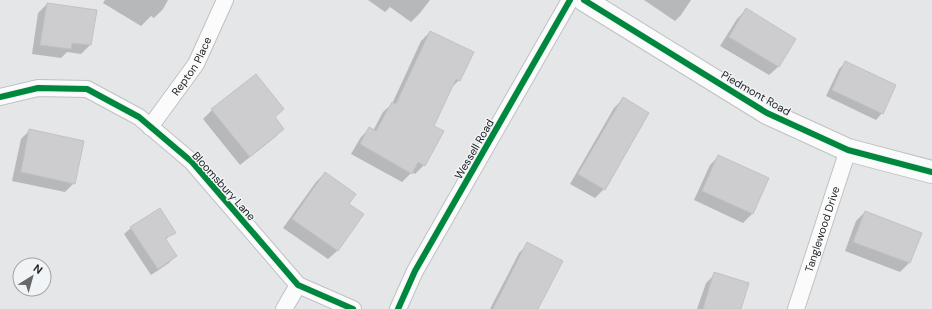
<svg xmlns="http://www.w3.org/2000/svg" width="932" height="309" font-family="'DM Sans',sans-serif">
<rect width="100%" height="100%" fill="#e5e6e8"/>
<g fill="#0003">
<path d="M 105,0 L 168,0 L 163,9 L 154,18 L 151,16 L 141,26 L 103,3 Z"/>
<path d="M 368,0 L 430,0 L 420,13 L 411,22 L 390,7 L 385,12 Z"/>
<path d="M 644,0 L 691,0 L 681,15 L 675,21 Z"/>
<path d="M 47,4 L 90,45 L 81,54 L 67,52 L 61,58 L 32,54 L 38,13 Z"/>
<path d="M 746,10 L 795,39 L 778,67 L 769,75 L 720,46 L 737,19 Z"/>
<path d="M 430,32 L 459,80 L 450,89 L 433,126 L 424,165 L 415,174 L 412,172 L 402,182 L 351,154 L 361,137 L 370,128 L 373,131 L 383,112 L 392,104 L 421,41 Z"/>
<path d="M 846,62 L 882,113 L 876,120 L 826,96 L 839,69 Z"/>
<path d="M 623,99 L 604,189 L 595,198 L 570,184 L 614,108 Z"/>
<path d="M 283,109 L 274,118 L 283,129 L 274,138 L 240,165 L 203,119 L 212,110 Z"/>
<path d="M 30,130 L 74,183 L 65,192 L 12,181 L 21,139 Z"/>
<path d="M 719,156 L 752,214 L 743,223 L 694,200 L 710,165 Z"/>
<path d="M 325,173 L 348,204 L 362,214 L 337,251 L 328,259 L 283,228 L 316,182 Z"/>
<path d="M 865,212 L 921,233 L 909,263 L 900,272 L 845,251 L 856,221 Z"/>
<path d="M 131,228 L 174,232 L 165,240 L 175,256 L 169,263 L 151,275 L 124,234 Z"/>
<path d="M 528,244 L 537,309 L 490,309 L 519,253 Z"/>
<path d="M 715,274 L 740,309 L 697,309 L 706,283 Z"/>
</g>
<g fill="#cdccce" stroke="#c2c2c3">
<path d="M 47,3 L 97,10 L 91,45 L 72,43 L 71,49 L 40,45 Z"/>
<path d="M 746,8 L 796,39 L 779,67 L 729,37 Z"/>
<path d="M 430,31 L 474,52 L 460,81 L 456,79 L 434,126 L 444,131 L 425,166 L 418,162 L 412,174 L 360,144 L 369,127 L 376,131 L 392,102 L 396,104 Z"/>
<path d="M 845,61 L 896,85 L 883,114 L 832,90 Z"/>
<path d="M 256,74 L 284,109 L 275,117 L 284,129 L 250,157 L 211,109 Z"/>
<path d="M 623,97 L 649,113 L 605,190 L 578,174 Z"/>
<path d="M 29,129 L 84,141 L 75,184 L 21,172 Z"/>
<path d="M 718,155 L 769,178 L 753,214 L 702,191 Z"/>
<path d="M 325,172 L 356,194 L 349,204 L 364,214 L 338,251 L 292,219 Z"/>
<path d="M 160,208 L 176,233 L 165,238 L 177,256 L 158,269 L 130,227 Z"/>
<path d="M 865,211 L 922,233 L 910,263 L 853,242 Z"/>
<path d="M 527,242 L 563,261 L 538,309 L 493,309 Z"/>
<path d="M 714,272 L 749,283 L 741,309 L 703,309 Z"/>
</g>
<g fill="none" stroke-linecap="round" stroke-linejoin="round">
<defs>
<g id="street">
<path d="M 0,97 L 38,88 L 87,89 L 139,117 L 192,162 L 298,285 L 353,309"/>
<path id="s1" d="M 150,127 L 196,64 L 225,0"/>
<path d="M 284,309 L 298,285"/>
<path d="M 398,309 L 415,271 L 570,0"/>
<path id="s2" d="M 796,309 L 848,150"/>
</g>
<path id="secondary" d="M 584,0 L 767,113 L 848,150 L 932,172"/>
</defs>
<use href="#street" stroke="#c0c1c2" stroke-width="18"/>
<use href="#secondary" stroke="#c0c1c2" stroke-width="24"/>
<use href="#street" stroke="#fbfbfc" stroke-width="16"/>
<use href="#secondary" stroke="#fbfbfc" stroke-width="22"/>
<defs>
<g id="cycleway">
<path d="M 584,0 L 767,113 L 848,150 L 932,172"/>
<path d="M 0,97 L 38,88 L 87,89 L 139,117 L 192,162 L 298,285 L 353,309"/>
<path d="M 398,309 L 415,271 L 570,0"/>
</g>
</defs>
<use href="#cycleway" stroke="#f1f4f6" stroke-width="8"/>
<use href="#cycleway" stroke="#00873e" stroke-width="6"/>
</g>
<g text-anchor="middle" stroke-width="3" stroke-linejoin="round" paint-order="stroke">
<g font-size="11" fill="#232425" stroke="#f1f4f6">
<text dy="4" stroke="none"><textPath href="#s1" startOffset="74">Repton Place</textPath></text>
<text transform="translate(756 93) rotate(30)" y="4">Piedmont Road</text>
<text transform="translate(474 149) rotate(-60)" y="4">Wessell Road</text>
<text transform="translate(224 186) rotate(48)" y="4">Bloomsbury Lane</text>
<text dy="4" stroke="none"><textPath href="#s2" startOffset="84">Tanglewood Drive</textPath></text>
</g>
</g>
<g transform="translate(32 277) rotate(37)"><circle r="19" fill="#f1f4f6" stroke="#9fa1a2"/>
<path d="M0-3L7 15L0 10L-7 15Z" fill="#676869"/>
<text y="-6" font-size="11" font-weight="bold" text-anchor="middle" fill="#232425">N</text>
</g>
</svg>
